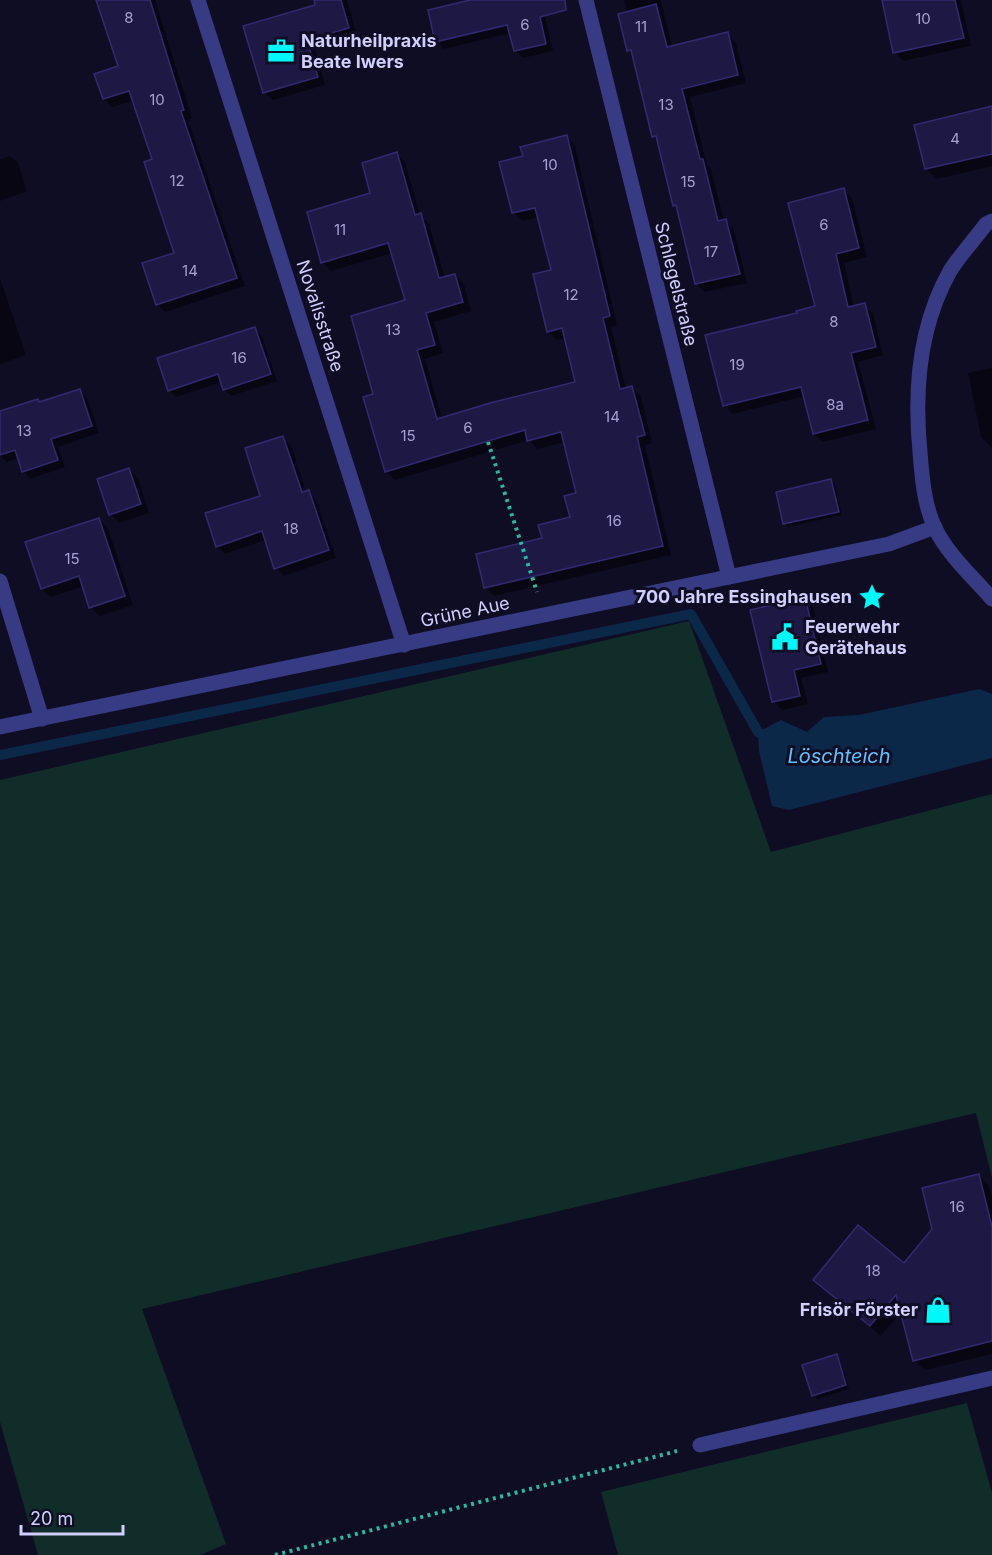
<svg xmlns="http://www.w3.org/2000/svg" width="992" height="1555" font-family="Inter,sans-serif">
<rect width="100%" height="100%" fill="#0f0d23"/>
<g fill="#102d29">
<path d="M 689,621 L 771,852 L 992,794 L 992,1178 L 976,1113 L 142,1309 L 226,1544 L 200,1555 L 38,1555 L 0,1422 L 0,780 Z"/>
<path d="M 967,1403 L 992,1493 L 992,1555 L 618,1555 L 601,1492 Z"/>
</g>
<path fill="#0b2849" d="M 979,689 L 992,694 L 992,758 L 789,810 L 772,806 L 759,751 L 758,732 L 781,720 L 807,732 L 824,717 L 859,715 Z"/>
<g fill="#0007">
<path d="M 98,0 L 155,0 L 192,118 L 188,120 L 245,286 L 165,312 L 157,304 L 176,254 L 154,160 L 134,100 L 113,107 L 104,99 L 120,67 Z"/>
<path d="M 315,0 L 347,0 L 357,36 L 315,48 L 325,85 L 273,100 L 264,92 L 317,7 Z"/>
<path d="M 477,0 L 541,0 L 553,51 L 523,58 L 515,51 L 511,33 L 444,49 L 437,41 Z"/>
<path d="M 624,0 L 661,0 L 672,47 L 727,34 L 736,43 L 746,83 L 690,97 L 707,165 L 711,169 L 724,221 L 734,230 L 747,283 L 705,292 L 697,284 L 679,210 L 675,205 L 659,142 L 653,136 L 634,57 L 628,50 L 627,13 Z"/>
<path d="M 883,0 L 961,0 L 971,46 L 903,61 L 894,52 Z"/>
<path d="M 992,108 L 992,166 L 937,179 L 926,169 Z"/>
<path d="M 567,137 L 575,146 L 617,325 L 611,327 L 626,389 L 632,387 L 641,396 L 652,443 L 645,445 L 671,555 L 494,596 L 486,588 L 571,518 L 578,494 L 565,442 L 537,449 L 529,440 L 395,480 L 386,471 L 375,395 L 407,301 L 393,253 L 331,271 L 322,262 L 372,194 L 397,154 L 405,163 L 420,215 L 429,224 L 445,278 L 455,275 L 464,284 L 471,311 L 434,322 L 443,353 L 425,359 L 442,419 L 577,384 L 566,338 L 557,340 L 548,331 L 552,271 L 539,217 L 522,221 L 513,212 L 524,157 Z"/>
<path d="M 10,156 L 18,163 L 27,191 L 0,201 L 0,159 Z"/>
<path d="M 843,190 L 852,198 L 867,257 L 844,263 L 854,308 L 864,305 L 873,314 L 883,355 L 858,362 L 876,429 L 823,442 L 814,434 L 805,396 L 733,414 L 724,405 L 799,314 L 817,307 Z"/>
<path d="M 0,278 L 26,355 L 0,364 Z"/>
<path d="M 255,329 L 262,336 L 277,381 L 231,396 L 224,389 L 222,382 L 176,397 L 169,390 Z"/>
<path d="M 991,368 L 992,369 L 992,448 L 981,437 L 968,373 Z"/>
<path d="M 79,390 L 87,398 L 99,433 L 58,447 L 65,467 L 30,479 L 23,471 L 19,458 L 7,462 L 0,456 L 0,413 L 40,403 Z"/>
<path d="M 283,438 L 291,446 L 306,492 L 308,492 L 316,500 L 336,558 L 284,576 L 276,568 L 266,540 L 225,554 L 217,546 L 262,497 Z"/>
<path d="M 129,470 L 138,478 L 149,513 L 119,523 L 110,514 Z"/>
<path d="M 831,481 L 835,484 L 842,515 L 788,527 L 784,523 Z"/>
<path d="M 99,519 L 108,528 L 133,605 L 99,616 L 91,607 L 84,586 L 51,597 L 42,589 L 27,543 Z"/>
<path d="M 804,598 L 813,607 L 828,672 L 801,678 L 808,704 L 782,710 L 773,701 Z"/>
<path d="M 979,1175 L 989,1186 L 992,1197 L 992,1354 L 925,1370 L 914,1360 L 902,1311 L 881,1336 L 815,1280 L 904,1265 Z"/>
<path d="M 836,1356 L 840,1360 L 849,1389 L 817,1399 L 813,1395 Z"/>
</g>
<g fill="none" stroke-linecap="round" stroke-linejoin="round">
<path stroke="#0b2849" stroke-width="10" d="M 0,755 L 691,614 L 758,732 L 770,739"/>
</g>
<g fill="#1e1944" stroke="#322a71" stroke-width="1.5">
<path d="M 96,0 L 150,0 L 184,110 L 181,111 L 237,278 L 156,305 L 142,263 L 174,253 L 144,162 L 152,159 L 129,91 L 103,99 L 94,74 L 118,66 Z"/>
<path d="M 314,0 L 341,0 L 349,28 L 307,40 L 318,77 L 263,93 L 243,26 L 315,5 Z"/>
<path d="M 470,0 L 565,0 L 566,10 L 540,17 L 546,44 L 514,51 L 507,25 L 435,42 L 428,10 Z"/>
<path d="M 882,0 L 955,0 L 964,38 L 893,53 Z"/>
<path d="M 656,4 L 667,47 L 728,32 L 738,75 L 682,89 L 700,159 L 703,159 L 718,221 L 726,219 L 740,274 L 695,284 L 676,205 L 673,206 L 656,136 L 652,137 L 631,50 L 627,51 L 618,14 Z"/>
<path d="M 992,106 L 992,154 L 925,169 L 914,125 Z"/>
<path d="M 567,135 L 610,316 L 603,318 L 620,389 L 632,386 L 645,435 L 637,437 L 663,546 L 484,588 L 476,554 L 542,538 L 538,525 L 570,517 L 564,496 L 576,493 L 561,432 L 527,441 L 525,430 L 385,472 L 363,397 L 373,394 L 351,316 L 405,300 L 388,243 L 321,263 L 307,212 L 370,193 L 362,163 L 397,152 L 415,215 L 421,213 L 439,278 L 455,274 L 463,302 L 426,313 L 435,345 L 417,350 L 437,419 L 490,403 L 575,382 L 562,328 L 547,332 L 533,274 L 551,270 L 535,208 L 512,213 L 499,162 L 523,156 L 520,147 Z"/>
<path d="M 844,188 L 859,248 L 836,254 L 848,307 L 865,303 L 876,347 L 851,353 L 868,420 L 813,434 L 801,387 L 723,406 L 705,335 L 797,313 L 796,311 L 815,306 L 788,203 Z"/>
<path d="M 255,327 L 271,374 L 223,390 L 218,374 L 168,391 L 157,358 Z"/>
<path d="M 80,389 L 92,426 L 51,439 L 58,460 L 22,472 L 15,450 L 0,455 L 0,411 L 38,399 L 39,402 Z"/>
<path d="M 283,436 L 302,492 L 309,490 L 329,550 L 274,569 L 262,531 L 216,547 L 205,513 L 260,496 L 245,448 Z"/>
<path d="M 129,468 L 141,504 L 109,515 L 97,479 Z"/>
<path d="M 831,479 L 839,512 L 783,524 L 776,492 Z"/>
<path d="M 99,518 L 125,596 L 89,608 L 79,576 L 41,589 L 25,542 Z"/>
<path d="M 805,597 L 821,664 L 794,670 L 800,696 L 772,702 L 750,610 Z"/>
<path d="M 979,1174 L 992,1227 L 992,1341 L 913,1361 L 896,1295 L 870,1326 L 813,1280 L 858,1225 L 904,1263 L 932,1229 L 922,1188 Z"/>
<path d="M 837,1354 L 846,1385 L 812,1396 L 802,1365 Z"/>
</g>
<g fill="none" stroke-linecap="round" stroke-linejoin="round">
<g stroke="#2bb7a1" stroke-width="4" stroke-dasharray="3 4.5" stroke-linecap="butt">
<path d="M 488,442 L 537,592"/>
<path d="M 275,1555 L 677,1451"/>
</g>
<g stroke="#373b83" stroke-width="15">
<path d="M 198,0 L 404,645"/>
<path d="M 586,0 L 729,577"/>
<path d="M 992,221 L 986,224 C 975,239 960,255 950,271 C 919,326 914,391 920,452 C 922,477 924,505 935,528 C 948,555 973,577 992,599"/>
<path d="M 0,581 L 42,719"/>
<path d="M 0,727 L 889,544 L 935,527"/>
<path d="M 700,1445 L 992,1378"/>
</g>
</g>
<defs>
<symbol id="office-bare" viewBox="-9 -9 18 18"><path d="M-6-3h4V-5.5h4V-3h4V5H-6ZM-1-4.5V-3h2v-1.5ZM-6 0V1H6V0Z" fill="#00f8fa" stroke="#0f0d23" stroke-width="2.5" paint-order="stroke"/></symbol>
<symbol id="sight-bare" viewBox="-9 -9 18 18"><path d="M0-6L1.8-2.2L6-1.7L2.9 1.2L3.7 5.4L0 3.3L-3.7 5.4L-2.9 1.2L-6-1.7L-1.8-2.2Z" fill="#00f8fa" stroke="#0f0d23" stroke-width="2.5" paint-order="stroke"/></symbol>
<symbol id="civic-bare" viewBox="-9 -9 18 18"><path d="M-.6-6.5H3V-4.5H.6V-3L4-1V1h2V6H-6V1h2V-1L-.6-3ZM-1.2 2.5V6h2.4V2.5Z" fill="#00f8fa" stroke="#0f0d23" stroke-width="2.5" paint-order="stroke"/></symbol>
<symbol id="shop-bare" viewBox="-9 -9 18 18"><path d="M-5-2.5h2.3a2.7 3.5 0 0 1 5.4 0H5L5.5 6h-11ZM-1.5-2.5h3a1.5 2.3 0 0 0-3 0Z" fill="#00f8fa" stroke="#0f0d23" stroke-width="2.5" paint-order="stroke"/></symbol>
</defs>
<g fill-rule="evenodd">
<use href="#office-bare" x="262" y="32" width="38" height="38"/>
<use href="#sight-bare" x="853" y="578" width="38" height="38"/>
<use href="#civic-bare" x="766" y="618" width="38" height="38"/>
<use href="#shop-bare" x="919" y="1291" width="38" height="38"/>
</g>
<g text-anchor="middle" stroke-width="6" stroke-linejoin="round" paint-order="stroke">
<g font-size="15" fill="#a4a2d0">
<text x="129" y="23">8</text>
<text x="923" y="24">10</text>
<text x="525" y="30">6</text>
<text x="641" y="32">11</text>
<text x="157" y="105">10</text>
<text x="666" y="110">13</text>
<text x="955" y="144">4</text>
<text x="550" y="170">10</text>
<text x="177" y="186">12</text>
<text x="688" y="187">15</text>
<text x="824" y="230">6</text>
<text x="340" y="235">11</text>
<text x="711" y="257">17</text>
<text x="190" y="276">14</text>
<text x="571" y="300">12</text>
<text x="834" y="327">8</text>
<text x="393" y="335">13</text>
<text x="239" y="363">16</text>
<text x="737" y="370">19</text>
<text x="835" y="410">8a</text>
<text x="612" y="422">14</text>
<text x="468" y="433">6</text>
<text x="24" y="436">13</text>
<text x="408" y="441">15</text>
<text x="614" y="526">16</text>
<text x="291" y="534">18</text>
<text x="72" y="564">15</text>
<text x="957" y="1212">16</text>
<text x="873" y="1276">18</text>
</g>
<g font-size="18" font-weight="bold" fill="#d0cfff" stroke="#0f0d23" text-anchor="start">
<text x="301" y="47">Naturheilpraxis<tspan x="301" dy="21">Beate Iwers</tspan></text>
<text x="852" y="603" text-anchor="end">700 Jahre Essinghausen</text>
<text x="805" y="633">Feuerwehr<tspan x="805" dy="21">Gerätehaus</tspan></text>
<text x="918" y="1316" text-anchor="end">Frisör Förster</text>
</g>
<g font-size="18" fill="#d0cfff" stroke="#0f0d23">
<text transform="translate(676 284) rotate(76)" y="6">Schlegelstraße</text>
<text transform="translate(320 316) rotate(72)" y="6">Novalisstraße</text>
<text transform="translate(465 612) rotate(-12)" y="6">Grüne Aue</text>
</g>
<g font-size="20" font-style="italic" fill="#5dc3ff" stroke="#0f0d23">
<text x="839" y="763">Löschteich</text>
</g>
</g>
<path d="M21 1525v9h102v-9" fill="none" stroke="#d0cfff" stroke-width="3"/>
<text x="30" y="1525" font-size="18" fill="#d0cfff" stroke="#0f0d23" stroke-width="4.5" paint-order="stroke">20 m</text>
</svg>
